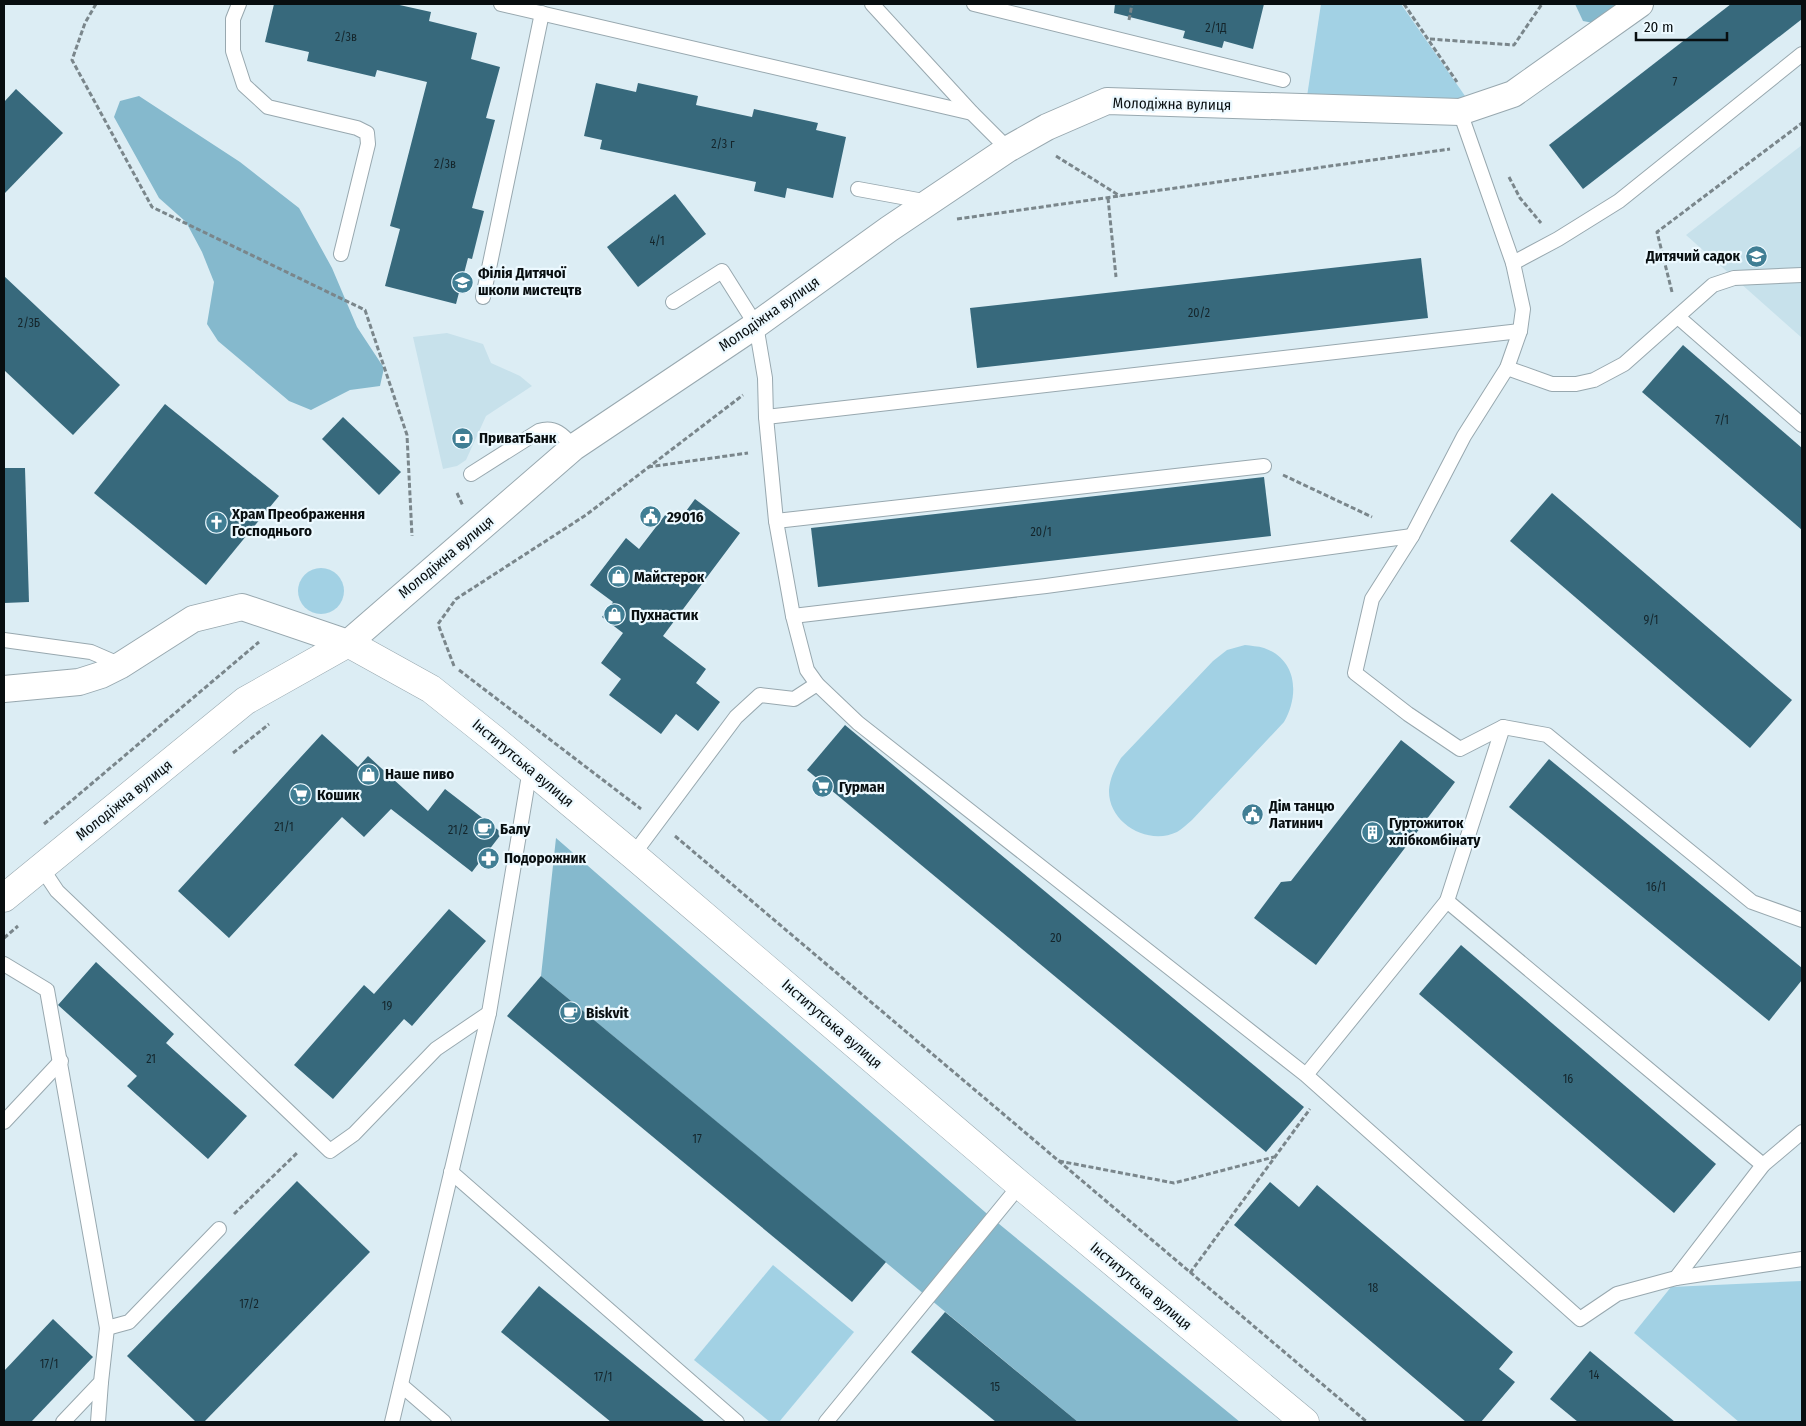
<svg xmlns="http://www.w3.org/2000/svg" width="1806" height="1426" font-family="'Fira Sans Condensed',sans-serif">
<rect width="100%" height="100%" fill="#dcedf4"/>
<g fill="#c7e1eb">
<path d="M 1802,145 L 1802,338 L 1686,235 Z"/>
<path d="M 447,333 L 483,344 L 491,363 L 520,376 L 532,386 L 486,416 L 466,460 L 457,466 L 443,469 L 413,337 Z"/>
</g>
<g fill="#a2d1e4">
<path d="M 1321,4 L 1401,4 L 1472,106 L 1306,103 Z"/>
<circle cx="321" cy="591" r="23"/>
<path d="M 1245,645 C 1251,646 1258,646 1264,648 C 1298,660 1299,696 1284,722 L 1192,820 C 1187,824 1182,829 1177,832 C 1148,846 1108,823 1109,790 C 1110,778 1115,768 1121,758 L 1213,661 L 1227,650 Z"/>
<path d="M 773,1265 L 854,1332 L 779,1422 L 770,1422 L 694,1360 Z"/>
<path d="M 1802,1281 L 1802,1422 L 1739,1422 L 1634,1333 L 1671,1287 Z"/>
</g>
<g fill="#85b9cd">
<path d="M 1575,4 L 1633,4 L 1609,26 L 1583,21 Z"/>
<path d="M 139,96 L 240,162 L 299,208 L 332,268 L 357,327 L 384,368 L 380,386 L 350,390 L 311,410 L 289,401 L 218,341 L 207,324 L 214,282 L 202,252 L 186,222 L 159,198 L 114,117 L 120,101 Z"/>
<path d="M 556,838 L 993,1219 L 1240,1422 L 1078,1422 L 541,976 Z"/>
</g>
<g fill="#37697c">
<path d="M 274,4 L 395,4 L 431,12 L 429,21 L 477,33 L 471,59 L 500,67 L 486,118 L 495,120 L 472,208 L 484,211 L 472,259 L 468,258 L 456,304 L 385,286 L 400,229 L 390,226 L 427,82 L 377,70 L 375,77 L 307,61 L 309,52 L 265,42 Z"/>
<path d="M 1115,4 L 1264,4 L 1253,49 L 1224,41 L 1222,48 L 1183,38 L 1185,31 L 1114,13 Z"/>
<path d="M 1731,4 L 1802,4 L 1802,19 L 1583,189 L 1549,145 Z"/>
<path d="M 596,83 L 636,92 L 638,83 L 698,96 L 696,105 L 752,117 L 754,109 L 818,123 L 816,130 L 846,137 L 833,198 L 787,188 L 785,198 L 754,191 L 756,182 L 600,149 L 602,140 L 584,136 Z"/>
<path d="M 16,89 L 63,133 L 4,194 L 4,102 Z"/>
<path d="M 675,194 L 706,234 L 638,287 L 607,247 Z"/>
<path d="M 1421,258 L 1428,318 L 977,368 L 970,308 Z"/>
<path d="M 4,276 L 120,385 L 73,435 L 4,370 Z"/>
<path d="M 1683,345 L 1802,448 L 1802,530 L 1642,392 Z"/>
<path d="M 165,404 L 279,496 L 206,585 L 94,493 Z"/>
<path d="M 343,417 L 401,472 L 379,495 L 322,439 Z"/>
<path d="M 4,468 L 25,468 L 29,602 L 4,603 Z"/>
<path d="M 1264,477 L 1271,536 L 818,587 L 811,528 Z"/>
<path d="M 1552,493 L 1792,700 L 1750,748 L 1510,541 Z"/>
<path d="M 695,499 L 740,533 L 663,636 L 706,669 L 696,683 L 720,702 L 698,731 L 676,714 L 661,734 L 609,695 L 621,679 L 601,663 L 623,633 L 602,617 L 613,602 L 590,585 L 626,538 L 639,549 L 669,510 L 681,518 Z"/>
<path d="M 845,725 L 1304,1107 L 1266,1152 L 807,770 Z"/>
<path d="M 322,734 L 358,767 L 368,756 L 428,811 L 445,789 L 502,833 L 472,872 L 391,809 L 364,837 L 342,817 L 229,938 L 178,891 Z"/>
<path d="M 1401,740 L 1455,782 L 1316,965 L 1254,918 L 1281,882 L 1291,881 Z"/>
<path d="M 1549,759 L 1802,968 L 1802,980 L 1769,1021 L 1509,807 Z"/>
<path d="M 449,909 L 486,941 L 412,1026 L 404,1019 L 333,1099 L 294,1065 L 364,985 L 374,994 Z"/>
<path d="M 1461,945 L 1716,1164 L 1674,1213 L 1419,994 Z"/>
<path d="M 96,962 L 174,1034 L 166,1043 L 247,1116 L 208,1159 L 127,1086 L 137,1076 L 58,1005 Z"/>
<path d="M 541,976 L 886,1262 L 852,1302 L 507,1016 Z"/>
<path d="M 297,1181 L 370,1252 L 204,1422 L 196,1422 L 127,1356 Z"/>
<path d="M 1270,1182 L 1299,1207 L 1317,1185 L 1513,1352 L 1499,1369 L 1515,1382 L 1481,1422 L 1466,1422 L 1234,1225 Z"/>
<path d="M 539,1286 L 705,1422 L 611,1422 L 501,1332 Z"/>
<path d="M 945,1312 L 1078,1422 L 996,1422 L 911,1352 Z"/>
<path d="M 53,1319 L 93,1357 L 31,1422 L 4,1422 L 4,1371 Z"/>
<path d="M 1590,1351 L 1675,1422 L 1578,1422 L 1550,1399 Z"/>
</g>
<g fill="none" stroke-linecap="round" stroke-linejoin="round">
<defs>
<g id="lane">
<path d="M 239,4 L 233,19 L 233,51 L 244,85 L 268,107 L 357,128 L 367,133 L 368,144 L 341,254"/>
<path d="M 501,4 L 972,113"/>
<path d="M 872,4 L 972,113 L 1008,149"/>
<path d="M 974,4 L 1283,80"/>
<path d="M 1460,112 L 1513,263 L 1523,309 L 1520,331 L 1507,368 L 1464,436 L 1412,536 L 1372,599 L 1355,673 L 1408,714 L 1460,749 L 1503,727 L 1547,735 L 1752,902 L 1802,920"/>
<path d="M 858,189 L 929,202"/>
<path d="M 1513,263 L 1558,239 L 1619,201 L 1802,54"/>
<path d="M 483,297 L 542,13"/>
<path d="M 673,302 L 722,271 L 756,325 L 765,378 L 766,417 L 776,521 L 793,616 L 807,670 L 817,684 L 858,723 L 1306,1075 L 1580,1319 L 1617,1294 L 1676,1278 L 1763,1165 L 1447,901 L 1306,1075"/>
<path d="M 1678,317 L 1802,425"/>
<path d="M 1507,368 L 1552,384 L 1576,384 L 1594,380 L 1624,364 L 1713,285 L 1734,278 L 1802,275"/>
<path d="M 766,417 L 1520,331"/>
<path d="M 471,474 L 539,431 C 555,426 563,435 574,447"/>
<path d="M 776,521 L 1264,466"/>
<path d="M 793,616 L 1046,586 L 1412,536"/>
<path d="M 4,640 L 91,652 L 121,665"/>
<path d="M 633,855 L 736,717 L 760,695 L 794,699 L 817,684"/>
<path d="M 41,867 L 57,891 L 330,1151 L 354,1134 L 436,1049 L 489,1013"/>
<path d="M 1447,901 L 1503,727"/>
<path d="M 4,964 L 47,990 L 107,1328 L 129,1322 L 219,1229"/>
<path d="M 4,1122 L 61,1061"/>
<path d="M 1763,1165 L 1802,1132"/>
<path d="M 451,1172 L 737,1422"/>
<path d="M 1676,1278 L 1802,1259"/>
<path d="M 401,1385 L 444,1422"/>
<path d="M 63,1422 L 101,1382 L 107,1328"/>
<path d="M 98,1422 L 101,1382"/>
<path d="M 392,1422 L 489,1013 L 530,769"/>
<path d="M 826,1422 L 1020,1185"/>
</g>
<path id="street" d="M 4,689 L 79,682 L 101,675 L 121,665 L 193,619 L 242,607 L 348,643 L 574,447 L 756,325 L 889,229 L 1008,149 L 1047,127 L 1107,101 L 1460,112 L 1513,94 L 1640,4"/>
<path id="secondary" d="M 4,898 L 245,701 L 348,643 L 431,689 L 495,740 L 633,855 L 1020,1185 L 1305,1422"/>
</defs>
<use href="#lane" stroke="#98a8af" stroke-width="16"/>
<use href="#street" stroke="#98a8af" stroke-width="28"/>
<use href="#secondary" stroke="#98a8af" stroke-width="29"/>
<g stroke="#7a868b" stroke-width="3" stroke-dasharray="5 2.5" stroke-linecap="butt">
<path d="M 96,4 L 85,23 L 72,60 L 152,207 L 365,310 L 407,435 L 412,536"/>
<path d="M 1404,4 L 1457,82"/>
<path d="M 1129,20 L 1132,4"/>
<path d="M 1430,39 L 1514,45 L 1542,4"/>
<path d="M 1056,156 L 1120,196"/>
<path d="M 1509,177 L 1520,198 L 1541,223"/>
<path d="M 1108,198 L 1116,277"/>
<path d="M 957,219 L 1450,149"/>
<path d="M 1672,292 L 1657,232 L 1802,123"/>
<path d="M 648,467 L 748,453"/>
<path d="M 1283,475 L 1372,517"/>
<path d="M 457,493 L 463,506"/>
<path d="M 454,666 L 438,624 L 456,599 L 586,515 L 743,395"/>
<path d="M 459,670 L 641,809"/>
<path d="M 233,753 L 269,724"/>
<path d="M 44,824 L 259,642"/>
<path d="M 675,836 L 1367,1422"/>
<path d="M 4,938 L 18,926"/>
<path d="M 1059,1161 L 1174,1183 L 1274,1157"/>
<path d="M 234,1214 L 298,1152"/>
<path d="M 1190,1273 L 1310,1109"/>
</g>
<use href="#lane" stroke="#fff" stroke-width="14"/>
<use href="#street" stroke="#fff" stroke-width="26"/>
<use href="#secondary" stroke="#fff" stroke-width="28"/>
</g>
<defs>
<symbol id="school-disc" viewBox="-11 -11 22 22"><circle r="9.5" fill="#407e94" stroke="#ecf9ff"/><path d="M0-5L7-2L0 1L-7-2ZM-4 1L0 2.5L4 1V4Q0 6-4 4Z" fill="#fff"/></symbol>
<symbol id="bank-disc" viewBox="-11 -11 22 22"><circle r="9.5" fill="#407e94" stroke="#ecf9ff"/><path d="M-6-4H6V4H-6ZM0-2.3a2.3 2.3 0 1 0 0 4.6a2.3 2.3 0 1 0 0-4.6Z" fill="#fff"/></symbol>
<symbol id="civic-disc" viewBox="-11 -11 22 22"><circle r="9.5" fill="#407e94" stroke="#ecf9ff"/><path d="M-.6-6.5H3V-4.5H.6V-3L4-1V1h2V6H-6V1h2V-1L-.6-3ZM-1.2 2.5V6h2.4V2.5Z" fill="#fff"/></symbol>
<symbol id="church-disc" viewBox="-11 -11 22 22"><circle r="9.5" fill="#407e94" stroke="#ecf9ff"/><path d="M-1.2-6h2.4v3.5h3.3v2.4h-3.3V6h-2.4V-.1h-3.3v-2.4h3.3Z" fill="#fff"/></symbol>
<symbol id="shop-disc" viewBox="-11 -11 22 22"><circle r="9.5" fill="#407e94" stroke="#ecf9ff"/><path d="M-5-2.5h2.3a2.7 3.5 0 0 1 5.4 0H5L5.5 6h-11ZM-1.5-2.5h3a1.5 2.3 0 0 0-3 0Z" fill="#fff"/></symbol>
<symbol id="supermarket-disc" viewBox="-11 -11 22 22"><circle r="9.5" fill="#407e94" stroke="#ecf9ff"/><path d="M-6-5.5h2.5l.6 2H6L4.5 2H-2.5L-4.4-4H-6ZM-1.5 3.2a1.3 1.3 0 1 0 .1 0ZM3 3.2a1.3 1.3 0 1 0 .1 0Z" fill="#fff"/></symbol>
<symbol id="cafe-disc" viewBox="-11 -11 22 22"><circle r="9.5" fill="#407e94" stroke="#ecf9ff"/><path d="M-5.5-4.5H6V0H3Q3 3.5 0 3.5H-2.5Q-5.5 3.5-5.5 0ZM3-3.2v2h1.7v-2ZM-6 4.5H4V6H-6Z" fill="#fff"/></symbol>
<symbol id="building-disc" viewBox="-11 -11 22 22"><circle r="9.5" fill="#407e94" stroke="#ecf9ff"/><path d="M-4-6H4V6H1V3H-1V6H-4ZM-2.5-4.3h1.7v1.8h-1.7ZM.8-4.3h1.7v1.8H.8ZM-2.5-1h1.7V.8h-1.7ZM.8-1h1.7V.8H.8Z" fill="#fff"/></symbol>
<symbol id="pharmacy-disc" viewBox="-11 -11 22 22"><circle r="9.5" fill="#407e94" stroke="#ecf9ff"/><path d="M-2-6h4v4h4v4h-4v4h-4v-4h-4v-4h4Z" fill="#fff"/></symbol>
</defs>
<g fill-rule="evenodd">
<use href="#school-disc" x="1744" y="244" width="25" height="25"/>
<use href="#school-disc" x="450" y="270" width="25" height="25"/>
<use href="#bank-disc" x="450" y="426" width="25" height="25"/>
<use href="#civic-disc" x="638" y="504" width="25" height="25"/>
<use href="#church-disc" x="204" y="510" width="25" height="25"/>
<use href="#shop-disc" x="606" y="564" width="25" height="25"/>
<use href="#shop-disc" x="602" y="602" width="25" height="25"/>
<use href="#shop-disc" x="356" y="762" width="25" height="25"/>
<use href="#supermarket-disc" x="810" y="774" width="25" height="25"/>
<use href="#supermarket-disc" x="288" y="782" width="25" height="25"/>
<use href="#civic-disc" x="1240" y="802" width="25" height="25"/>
<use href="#cafe-disc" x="472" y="816" width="25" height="25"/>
<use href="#building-disc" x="1360" y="820" width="25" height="25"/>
<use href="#pharmacy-disc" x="476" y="846" width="25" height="25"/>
<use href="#cafe-disc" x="558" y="1000" width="25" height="25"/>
</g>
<g text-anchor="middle" stroke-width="4.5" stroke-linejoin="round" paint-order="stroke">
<g font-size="12" fill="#14252b">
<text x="1216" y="32">2/1Д</text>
<text x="346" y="41">2/3в</text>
<text x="1675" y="86">7</text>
<text x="723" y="148">2/3 г</text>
<text x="445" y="168">2/3в</text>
<text x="657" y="245">4/1</text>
<text x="1199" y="317">20/2</text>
<text x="29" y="327">2/3Б</text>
<text x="1722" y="424">7/1</text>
<text x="1041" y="536">20/1</text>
<text x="1651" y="624">9/1</text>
<text x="284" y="831">21/1</text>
<text x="458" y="834">21/2</text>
<text x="1656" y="891">16/1</text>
<text x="1056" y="942">20</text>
<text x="387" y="1010">19</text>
<text x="151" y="1063">21</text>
<text x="1568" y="1083">16</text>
<text x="697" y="1143">17</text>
<text x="1373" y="1292">18</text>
<text x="249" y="1308">17/2</text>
<text x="49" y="1368">17/1</text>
<text x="1594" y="1379">14</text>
<text x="603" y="1381">17/1</text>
<text x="995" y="1391">15</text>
</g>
<g font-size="15" fill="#080e10" stroke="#ecf9ff">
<text transform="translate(1172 104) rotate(1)" y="5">Молодіжна вулиця</text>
<text transform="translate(769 314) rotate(-35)" y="5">Молодіжна вулиця</text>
<text transform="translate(446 557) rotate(-40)" y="5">Молодіжна вулиця</text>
<text transform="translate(523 763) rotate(40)" y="5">Інститутська вулиця</text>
<text transform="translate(124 800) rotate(-39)" y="5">Молодіжна вулиця</text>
<text transform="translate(832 1024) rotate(41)" y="5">Інститутська вулиця</text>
<text transform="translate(1141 1286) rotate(40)" y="5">Інститутська вулиця</text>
</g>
<g font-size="15" font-weight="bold" fill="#080e10" stroke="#ecf9ff" text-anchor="start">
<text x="1740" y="261" text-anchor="end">Дитячий садок</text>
<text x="478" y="278">Філія Дитячої<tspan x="478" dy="17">школи мистецтв</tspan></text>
<text x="479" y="443">ПриватБанк</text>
<text x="232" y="519">Храм Преображення<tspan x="232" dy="17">Господнього</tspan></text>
<text x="667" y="522">29016</text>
<text x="634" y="582">Майстерок</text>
<text x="631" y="620">Пухнастик</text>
<text x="385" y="779">Наше пиво</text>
<text x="839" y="792">Гурман</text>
<text x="317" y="800">Кошик</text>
<text x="1269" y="811">Дім танцю<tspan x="1269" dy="17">Латинич</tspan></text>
<text x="1389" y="828">Гуртожиток<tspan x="1389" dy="17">хлібкомбінату</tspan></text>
<text x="500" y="834">Балу</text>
<text x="504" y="863">Подорожник</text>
<text x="586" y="1018">Biskvit</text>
</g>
</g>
<rect width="1806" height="1426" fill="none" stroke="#080e10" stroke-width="10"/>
<path d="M1636 32v8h91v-8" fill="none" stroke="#080e10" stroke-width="2.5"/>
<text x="1644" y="32" font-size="15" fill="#080e10" stroke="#ecf9ff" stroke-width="4" paint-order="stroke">20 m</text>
</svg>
